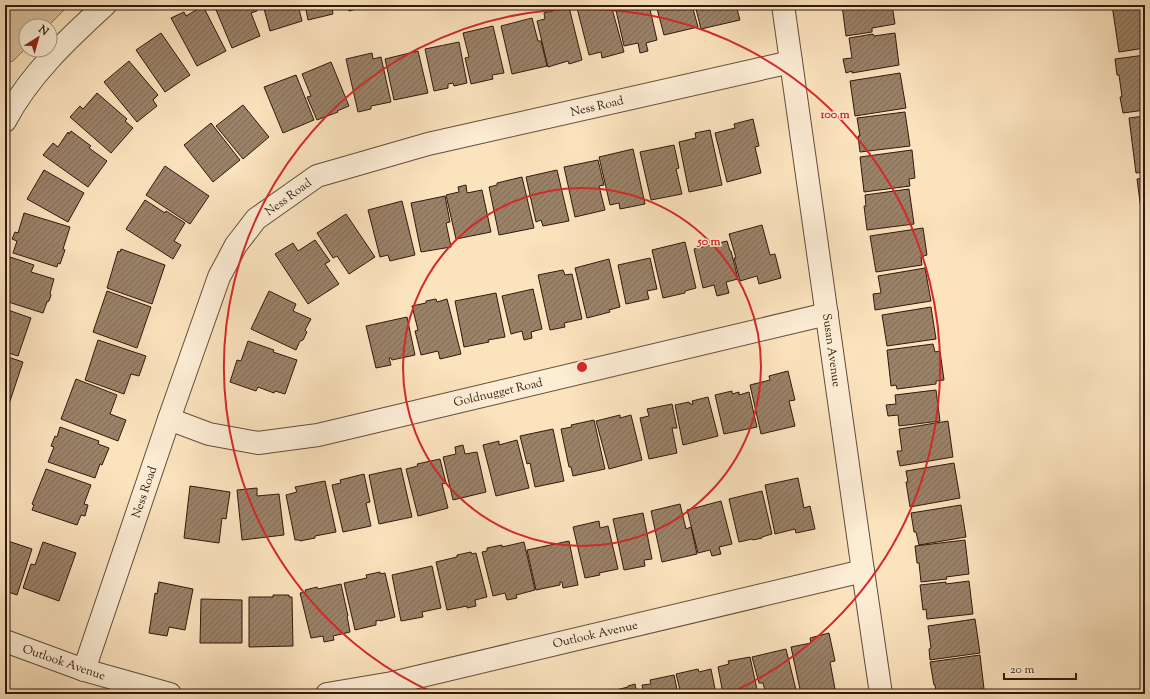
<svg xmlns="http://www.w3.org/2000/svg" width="1150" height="699" font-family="'Sorts Mill Goudy',serif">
<defs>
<pattern id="building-hatch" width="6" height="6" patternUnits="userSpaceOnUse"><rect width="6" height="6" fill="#9a8269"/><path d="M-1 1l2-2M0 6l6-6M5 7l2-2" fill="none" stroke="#7e6a55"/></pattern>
</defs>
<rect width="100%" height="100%" fill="#fbe3be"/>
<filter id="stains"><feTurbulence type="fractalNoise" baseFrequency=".005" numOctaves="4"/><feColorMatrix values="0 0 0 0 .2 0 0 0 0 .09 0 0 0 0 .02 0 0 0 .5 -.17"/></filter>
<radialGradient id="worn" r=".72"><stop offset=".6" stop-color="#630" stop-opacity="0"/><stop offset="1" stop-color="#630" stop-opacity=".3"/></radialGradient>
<path fill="#d9c1a0" stroke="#856d56" d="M 5,5 L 69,5 L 48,26 L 26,26 L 26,48 L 13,61 L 5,63 Z"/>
<g fill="url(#building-hatch)" stroke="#31190c">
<path d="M 214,5 L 254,5 L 257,11 L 251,13 L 260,36 L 232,48 Z"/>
<path d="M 263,5 L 298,5 L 302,21 L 270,31 Z"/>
<path d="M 305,5 L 341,5 L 332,8 L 333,14 L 308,20 Z"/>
<path d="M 348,5 L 371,5 L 349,11 Z"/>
<path d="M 589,5 L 611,5 L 624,52 L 602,58 L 601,52 L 589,55 L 577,8 Z"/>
<path d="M 618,5 L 649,5 L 657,40 L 646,43 L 648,51 L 640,53 L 638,43 L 624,46 L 615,6 Z"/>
<path d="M 656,5 L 692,5 L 698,27 L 664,35 Z"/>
<path d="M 695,5 L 736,5 L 740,20 L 701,29 Z"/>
<path d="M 842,5 L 892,5 L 895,24 L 872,28 L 872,32 L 846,36 Z"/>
<path d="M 1112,5 L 1145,5 L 1145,48 L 1119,52 Z"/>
<path d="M 203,6 L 226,51 L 197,66 L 171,18 L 184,12 L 186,16 Z"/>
<path d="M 569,7 L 582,60 L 569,64 L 568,61 L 548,67 L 537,21 L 545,19 L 544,13 Z"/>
<path d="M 532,18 L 538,41 L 541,41 L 547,66 L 512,74 L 501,26 Z"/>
<path d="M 493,26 L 504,73 L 492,75 L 493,79 L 471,84 L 465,58 L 469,57 L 463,33 Z"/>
<path d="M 161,33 L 190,75 L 165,92 L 136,50 Z"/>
<path d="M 895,33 L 899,65 L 852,73 L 852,71 L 846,73 L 843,59 L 852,58 L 849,38 L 873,34 L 874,36 Z"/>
<path d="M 459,42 L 467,83 L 454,86 L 453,83 L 448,84 L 448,88 L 434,91 L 425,49 Z"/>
<path d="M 418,51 L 428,93 L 394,100 L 385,59 Z"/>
<path d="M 372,53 L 373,59 L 381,57 L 391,102 L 371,106 L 371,109 L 358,112 L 346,59 Z"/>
<path d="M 1145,55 L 1145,110 L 1123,113 L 1120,97 L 1122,97 L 1119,75 L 1117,75 L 1115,59 Z"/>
<path d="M 129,61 L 158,95 L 153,100 L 157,106 L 137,122 L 104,82 Z"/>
<path d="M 331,62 L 349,106 L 337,111 L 338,112 L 317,120 L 307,97 L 311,96 L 302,74 Z"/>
<path d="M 900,73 L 906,108 L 855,116 L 850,81 Z"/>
<path d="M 296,75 L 314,120 L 283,133 L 264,87 Z"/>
<path d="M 97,93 L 127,119 L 125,121 L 133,128 L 111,153 L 70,117 L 80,106 L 83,109 Z"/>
<path d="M 243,105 L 269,137 L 243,159 L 216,126 Z"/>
<path d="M 905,112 L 910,146 L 860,152 L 858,136 L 860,136 L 857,118 Z"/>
<path d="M 1145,116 L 1145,172 L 1136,173 L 1129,118 Z"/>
<path d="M 753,119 L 759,146 L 755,147 L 761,173 L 727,182 L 715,133 L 735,128 L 734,124 Z"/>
<path d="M 211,123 L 240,160 L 213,182 L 184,145 Z"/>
<path d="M 710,130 L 722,185 L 689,192 L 679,142 L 696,138 L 695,133 Z"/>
<path d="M 71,131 L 91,146 L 89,148 L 107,161 L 88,187 L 43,155 L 53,143 L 58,147 L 68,132 L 69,134 Z"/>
<path d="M 674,145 L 679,168 L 676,169 L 682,194 L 651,200 L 640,152 Z"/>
<path d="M 633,149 L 645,204 L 620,209 L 619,203 L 610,205 L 599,157 Z"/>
<path d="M 912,150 L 915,178 L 909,179 L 910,186 L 864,192 L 860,157 Z"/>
<path d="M 598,160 L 604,185 L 599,186 L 605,210 L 575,217 L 564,167 Z"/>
<path d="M 165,166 L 209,196 L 190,224 L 146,195 Z"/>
<path d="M 44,170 L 84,193 L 68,222 L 27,199 Z"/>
<path d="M 557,170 L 569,221 L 543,226 L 541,220 L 536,222 L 526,177 Z"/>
<path d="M 522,177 L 534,228 L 499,235 L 489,187 L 497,185 L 497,183 Z"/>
<path d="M 1145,178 L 1145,232 L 1144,232 L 1137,179 Z"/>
<path d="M 466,185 L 467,193 L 482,190 L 491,232 L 456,239 L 446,195 L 459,192 L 458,187 Z"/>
<path d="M 909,189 L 914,224 L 867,230 L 864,206 L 866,206 L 865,195 Z"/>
<path d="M 445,196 L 450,222 L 446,223 L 451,247 L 421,252 L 411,203 Z"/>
<path d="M 145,200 L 165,213 L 166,211 L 185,223 L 174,241 L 181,245 L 173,259 L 126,229 Z"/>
<path d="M 402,201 L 415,255 L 390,261 L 388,255 L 380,257 L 368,210 Z"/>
<path d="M 24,213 L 70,227 L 63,249 L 65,250 L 60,264 L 58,263 L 57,267 L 13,253 L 17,241 L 12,239 L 15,232 L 18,233 Z"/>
<path d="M 346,214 L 375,257 L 349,274 L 337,256 L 333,258 L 317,233 Z"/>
<path d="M 762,225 L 770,255 L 775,254 L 781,278 L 759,284 L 757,276 L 740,281 L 734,258 L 736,258 L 729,234 Z"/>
<path d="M 923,228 L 927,255 L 921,257 L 922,265 L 876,272 L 870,236 Z"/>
<path d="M 315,240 L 330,261 L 325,264 L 339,284 L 308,304 L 275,254 L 293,243 L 298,251 Z"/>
<path d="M 727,241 L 730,251 L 731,251 L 738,279 L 726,282 L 729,293 L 717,296 L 714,285 L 703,288 L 694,249 Z"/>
<path d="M 685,242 L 696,288 L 685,291 L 685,293 L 663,298 L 652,250 Z"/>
<path d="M 121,249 L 165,265 L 152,304 L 107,288 L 118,251 L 120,252 Z"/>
<path d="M 10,257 L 34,265 L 31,272 L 54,279 L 50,293 L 51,295 L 49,301 L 47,302 L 43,313 L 5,301 L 5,273 Z"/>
<path d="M 650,258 L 657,289 L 647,291 L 649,299 L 626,304 L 618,265 Z"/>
<path d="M 609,259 L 620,307 L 609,310 L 610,312 L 587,318 L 575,268 Z"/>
<path d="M 925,268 L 931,301 L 875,310 L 873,294 L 881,293 L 878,276 Z"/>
<path d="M 563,270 L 565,275 L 572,274 L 582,319 L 564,323 L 565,327 L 550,330 L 538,275 Z"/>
<path d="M 533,289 L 542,329 L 531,332 L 532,338 L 524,340 L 522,331 L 511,334 L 502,296 Z"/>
<path d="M 107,291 L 151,307 L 137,348 L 93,332 Z"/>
<path d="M 269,291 L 296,304 L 293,311 L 311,319 L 305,330 L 307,332 L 303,340 L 300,341 L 296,350 L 251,329 Z"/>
<path d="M 496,293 L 505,337 L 488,340 L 489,342 L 464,347 L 455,301 Z"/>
<path d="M 436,299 L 437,302 L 447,299 L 461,354 L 440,359 L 438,351 L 421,355 L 415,331 L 418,330 L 412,306 L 426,303 L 426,301 Z"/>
<path d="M 931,307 L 936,339 L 887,346 L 882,315 Z"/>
<path d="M 5,309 L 31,318 L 18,356 L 5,352 Z"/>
<path d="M 407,317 L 415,355 L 392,360 L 391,358 L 389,358 L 391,365 L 376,368 L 366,326 Z"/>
<path d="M 98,340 L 146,356 L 139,376 L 131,374 L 124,394 L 85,380 Z"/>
<path d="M 248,341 L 274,350 L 273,352 L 297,360 L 285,394 L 275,391 L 274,393 L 258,387 L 256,391 L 230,382 L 237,360 L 241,361 Z"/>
<path d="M 933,344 L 935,352 L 940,351 L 944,380 L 936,381 L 936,384 L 897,389 L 896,385 L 891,386 L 887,350 Z"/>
<path d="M 5,356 L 23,362 L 9,404 L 5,402 Z"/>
<path d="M 788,371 L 795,400 L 789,401 L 795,426 L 761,434 L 750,385 L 770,380 L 769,376 Z"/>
<path d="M 76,379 L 117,395 L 110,414 L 126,420 L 118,441 L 61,419 Z"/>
<path d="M 936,390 L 940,421 L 899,426 L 898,415 L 888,416 L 886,405 L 896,404 L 895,395 Z"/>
<path d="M 732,391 L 732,394 L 739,392 L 739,395 L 749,392 L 757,427 L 724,434 L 715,395 Z"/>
<path d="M 708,397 L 718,436 L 683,445 L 675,405 L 689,402 L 690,404 L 693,404 L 692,401 Z"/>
<path d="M 672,404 L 677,428 L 672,428 L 677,453 L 649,459 L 640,418 L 649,416 L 647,409 Z"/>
<path d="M 620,415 L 620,418 L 631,415 L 642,460 L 609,469 L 596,421 Z"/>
<path d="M 594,420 L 605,469 L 573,476 L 571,467 L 569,467 L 561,429 L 572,427 L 571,425 Z"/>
<path d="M 948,421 L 953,457 L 900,466 L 897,451 L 902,451 L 899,429 Z"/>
<path d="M 60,427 L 99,441 L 98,444 L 109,448 L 102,465 L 100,464 L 95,478 L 48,462 L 54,447 L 51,446 L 55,436 L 57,437 Z"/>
<path d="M 553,429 L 564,481 L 535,487 L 530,463 L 527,464 L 520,436 Z"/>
<path d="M 517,440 L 529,488 L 496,496 L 483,445 L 499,441 L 499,445 Z"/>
<path d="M 463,445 L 465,454 L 477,452 L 486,492 L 453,500 L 443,457 L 456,454 L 455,447 Z"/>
<path d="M 440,459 L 446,483 L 442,484 L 448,508 L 418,516 L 406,469 L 418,466 L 417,464 Z"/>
<path d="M 954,463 L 960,498 L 910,507 L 906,482 L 908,482 L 906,471 Z"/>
<path d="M 401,468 L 412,517 L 379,524 L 369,475 Z"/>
<path d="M 46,469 L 91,485 L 84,504 L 88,505 L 85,516 L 81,515 L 77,525 L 32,510 L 34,505 L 32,504 Z"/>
<path d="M 364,474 L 370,502 L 366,503 L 371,526 L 343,532 L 332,485 L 341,483 L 340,480 Z"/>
<path d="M 798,478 L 804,508 L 810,506 L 815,529 L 796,533 L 795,529 L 775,534 L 765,485 Z"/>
<path d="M 325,481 L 336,532 L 315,536 L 315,538 L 300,541 L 299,540 L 295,540 L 286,495 L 297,492 L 295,487 Z"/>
<path d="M 190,486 L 230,492 L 226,519 L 222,518 L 219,543 L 184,538 Z"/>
<path d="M 257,488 L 257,496 L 279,494 L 284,535 L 242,540 L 237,490 Z"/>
<path d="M 762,491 L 772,534 L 762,537 L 762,538 L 753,540 L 752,539 L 739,542 L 729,499 Z"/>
<path d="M 721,501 L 732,544 L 719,547 L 721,554 L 712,556 L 710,550 L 698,553 L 687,510 Z"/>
<path d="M 680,504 L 686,529 L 691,527 L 697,554 L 662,562 L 651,511 Z"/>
<path d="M 961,505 L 966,537 L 919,545 L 916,532 L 914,532 L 911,513 Z"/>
<path d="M 643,513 L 652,559 L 644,560 L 645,566 L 624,570 L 613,519 Z"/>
<path d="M 599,521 L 600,528 L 608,526 L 618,569 L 599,573 L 600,575 L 585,578 L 573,527 Z"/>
<path d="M 5,540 L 32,549 L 17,595 L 5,591 Z"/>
<path d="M 965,540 L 969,574 L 946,577 L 947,579 L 921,582 L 919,563 L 917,563 L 915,546 Z"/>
<path d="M 569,541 L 578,585 L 563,588 L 562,582 L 560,582 L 560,585 L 536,590 L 527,550 Z"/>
<path d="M 43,542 L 76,553 L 59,601 L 23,588 L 31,564 L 35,565 Z"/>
<path d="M 524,542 L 535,590 L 516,595 L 517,598 L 507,600 L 505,593 L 493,596 L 482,552 L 487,551 L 487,548 L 502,545 L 502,547 Z"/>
<path d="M 471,552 L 472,554 L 476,553 L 487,597 L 475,600 L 476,606 L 467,608 L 467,606 L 447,610 L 436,562 L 457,557 L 457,555 Z"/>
<path d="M 432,566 L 441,608 L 422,612 L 423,617 L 401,621 L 392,575 Z"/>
<path d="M 380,572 L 380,574 L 385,573 L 395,617 L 380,621 L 380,620 L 376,621 L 376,625 L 355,630 L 344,583 L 367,578 L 366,575 Z"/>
<path d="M 969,581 L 973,614 L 927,619 L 926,609 L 923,610 L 920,585 L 946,582 L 946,584 Z"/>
<path d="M 159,582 L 193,589 L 185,630 L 169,627 L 167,636 L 149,633 L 155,593 L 157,594 Z"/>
<path d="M 341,584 L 348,616 L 347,616 L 350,632 L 333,636 L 334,640 L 324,642 L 323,636 L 311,638 L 300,593 L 306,592 L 305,590 L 317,587 L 318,589 Z"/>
<path d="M 273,595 L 289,595 L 289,597 L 292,597 L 293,646 L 249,647 L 249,597 L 273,597 Z"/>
<path d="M 201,599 L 242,600 L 242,643 L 200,643 Z"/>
<path d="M 975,619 L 980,653 L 930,660 L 929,649 L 931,648 L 928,626 Z"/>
<path d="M 829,633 L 835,661 L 830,662 L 835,689 L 813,694 L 801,694 L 791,647 L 811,643 L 810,638 Z"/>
<path d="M 786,649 L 797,694 L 766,694 L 763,683 L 759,683 L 752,657 Z"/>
<path d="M 980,655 L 984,689 L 945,694 L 936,694 L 935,685 L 934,685 L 930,662 Z"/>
<path d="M 750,657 L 758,694 L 723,694 L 718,667 L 729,664 L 728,661 Z"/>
<path d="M 698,669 L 699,672 L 711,669 L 716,694 L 681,694 L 676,674 Z"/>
<path d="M 674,675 L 678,694 L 644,694 L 642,685 L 651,684 L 650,680 Z"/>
<path d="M 635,684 L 637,694 L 599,694 L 628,687 L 628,686 Z"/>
</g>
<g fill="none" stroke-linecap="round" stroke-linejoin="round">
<defs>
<g id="minor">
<path d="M 783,5 L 863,571 L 881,694"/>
<path d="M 5,121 C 29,75 68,39 105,5"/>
<path d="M 169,419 L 209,434 L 258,443 L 318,435 L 827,314"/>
<path d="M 5,641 L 84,670 L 170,694"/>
<path d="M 84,670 L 169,419 L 219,277 L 236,245 L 256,219 L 317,176 L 428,144 L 791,62"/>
<path d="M 327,694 L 392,683 L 863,571"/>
</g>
</defs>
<use href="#minor" stroke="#644c38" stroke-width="24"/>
<use href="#minor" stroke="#fcedd5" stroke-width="22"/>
</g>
<g fill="none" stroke="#d62828" stroke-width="2">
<circle cx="582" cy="367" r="179"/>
<path d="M434 693A358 358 0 1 1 730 693"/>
</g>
<g text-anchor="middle" stroke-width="3" stroke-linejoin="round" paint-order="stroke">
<g font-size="12" fill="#31190c" stroke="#fcedd5">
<text transform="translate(597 106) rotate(-13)" y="4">Ness Road</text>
<text transform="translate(288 197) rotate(-36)" y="4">Ness Road</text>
<text transform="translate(832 350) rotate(82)" y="4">Susan Avenue</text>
<text transform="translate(498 392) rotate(-13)" y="4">Goldnugget Road</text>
<text transform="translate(144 492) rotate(-71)" y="4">Ness Road</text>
<text transform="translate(595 634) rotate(-13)" y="4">Outlook Avenue</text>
<text transform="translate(64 662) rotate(19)" y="4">Outlook Avenue</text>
</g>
</g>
<circle cx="582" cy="367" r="6" fill="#d62828" stroke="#fcedd5" stroke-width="2"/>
<g font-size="12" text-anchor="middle" font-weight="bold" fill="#d62828" stroke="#fcedd5" stroke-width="3" stroke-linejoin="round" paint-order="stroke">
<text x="835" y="118">100 m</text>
<text x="709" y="245">50 m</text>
</g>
<rect width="1150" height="699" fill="none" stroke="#fbe3be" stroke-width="20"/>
<rect x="6" y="6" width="1138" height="687" fill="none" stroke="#31190c" stroke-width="2"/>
<rect x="10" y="10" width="1130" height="679" fill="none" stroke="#31190c"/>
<g transform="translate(38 38) rotate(37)"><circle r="19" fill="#fcedd5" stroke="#ab9885"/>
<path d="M0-3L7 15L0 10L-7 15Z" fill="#8f2418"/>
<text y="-6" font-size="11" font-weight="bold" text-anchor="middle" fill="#31190c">N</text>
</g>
<path d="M1004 673v6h72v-6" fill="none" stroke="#31190c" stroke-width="2"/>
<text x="1010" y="673" font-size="12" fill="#31190c" stroke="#fcedd5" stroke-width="3" paint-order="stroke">20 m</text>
<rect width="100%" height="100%" filter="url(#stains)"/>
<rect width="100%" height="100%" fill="url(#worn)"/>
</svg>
